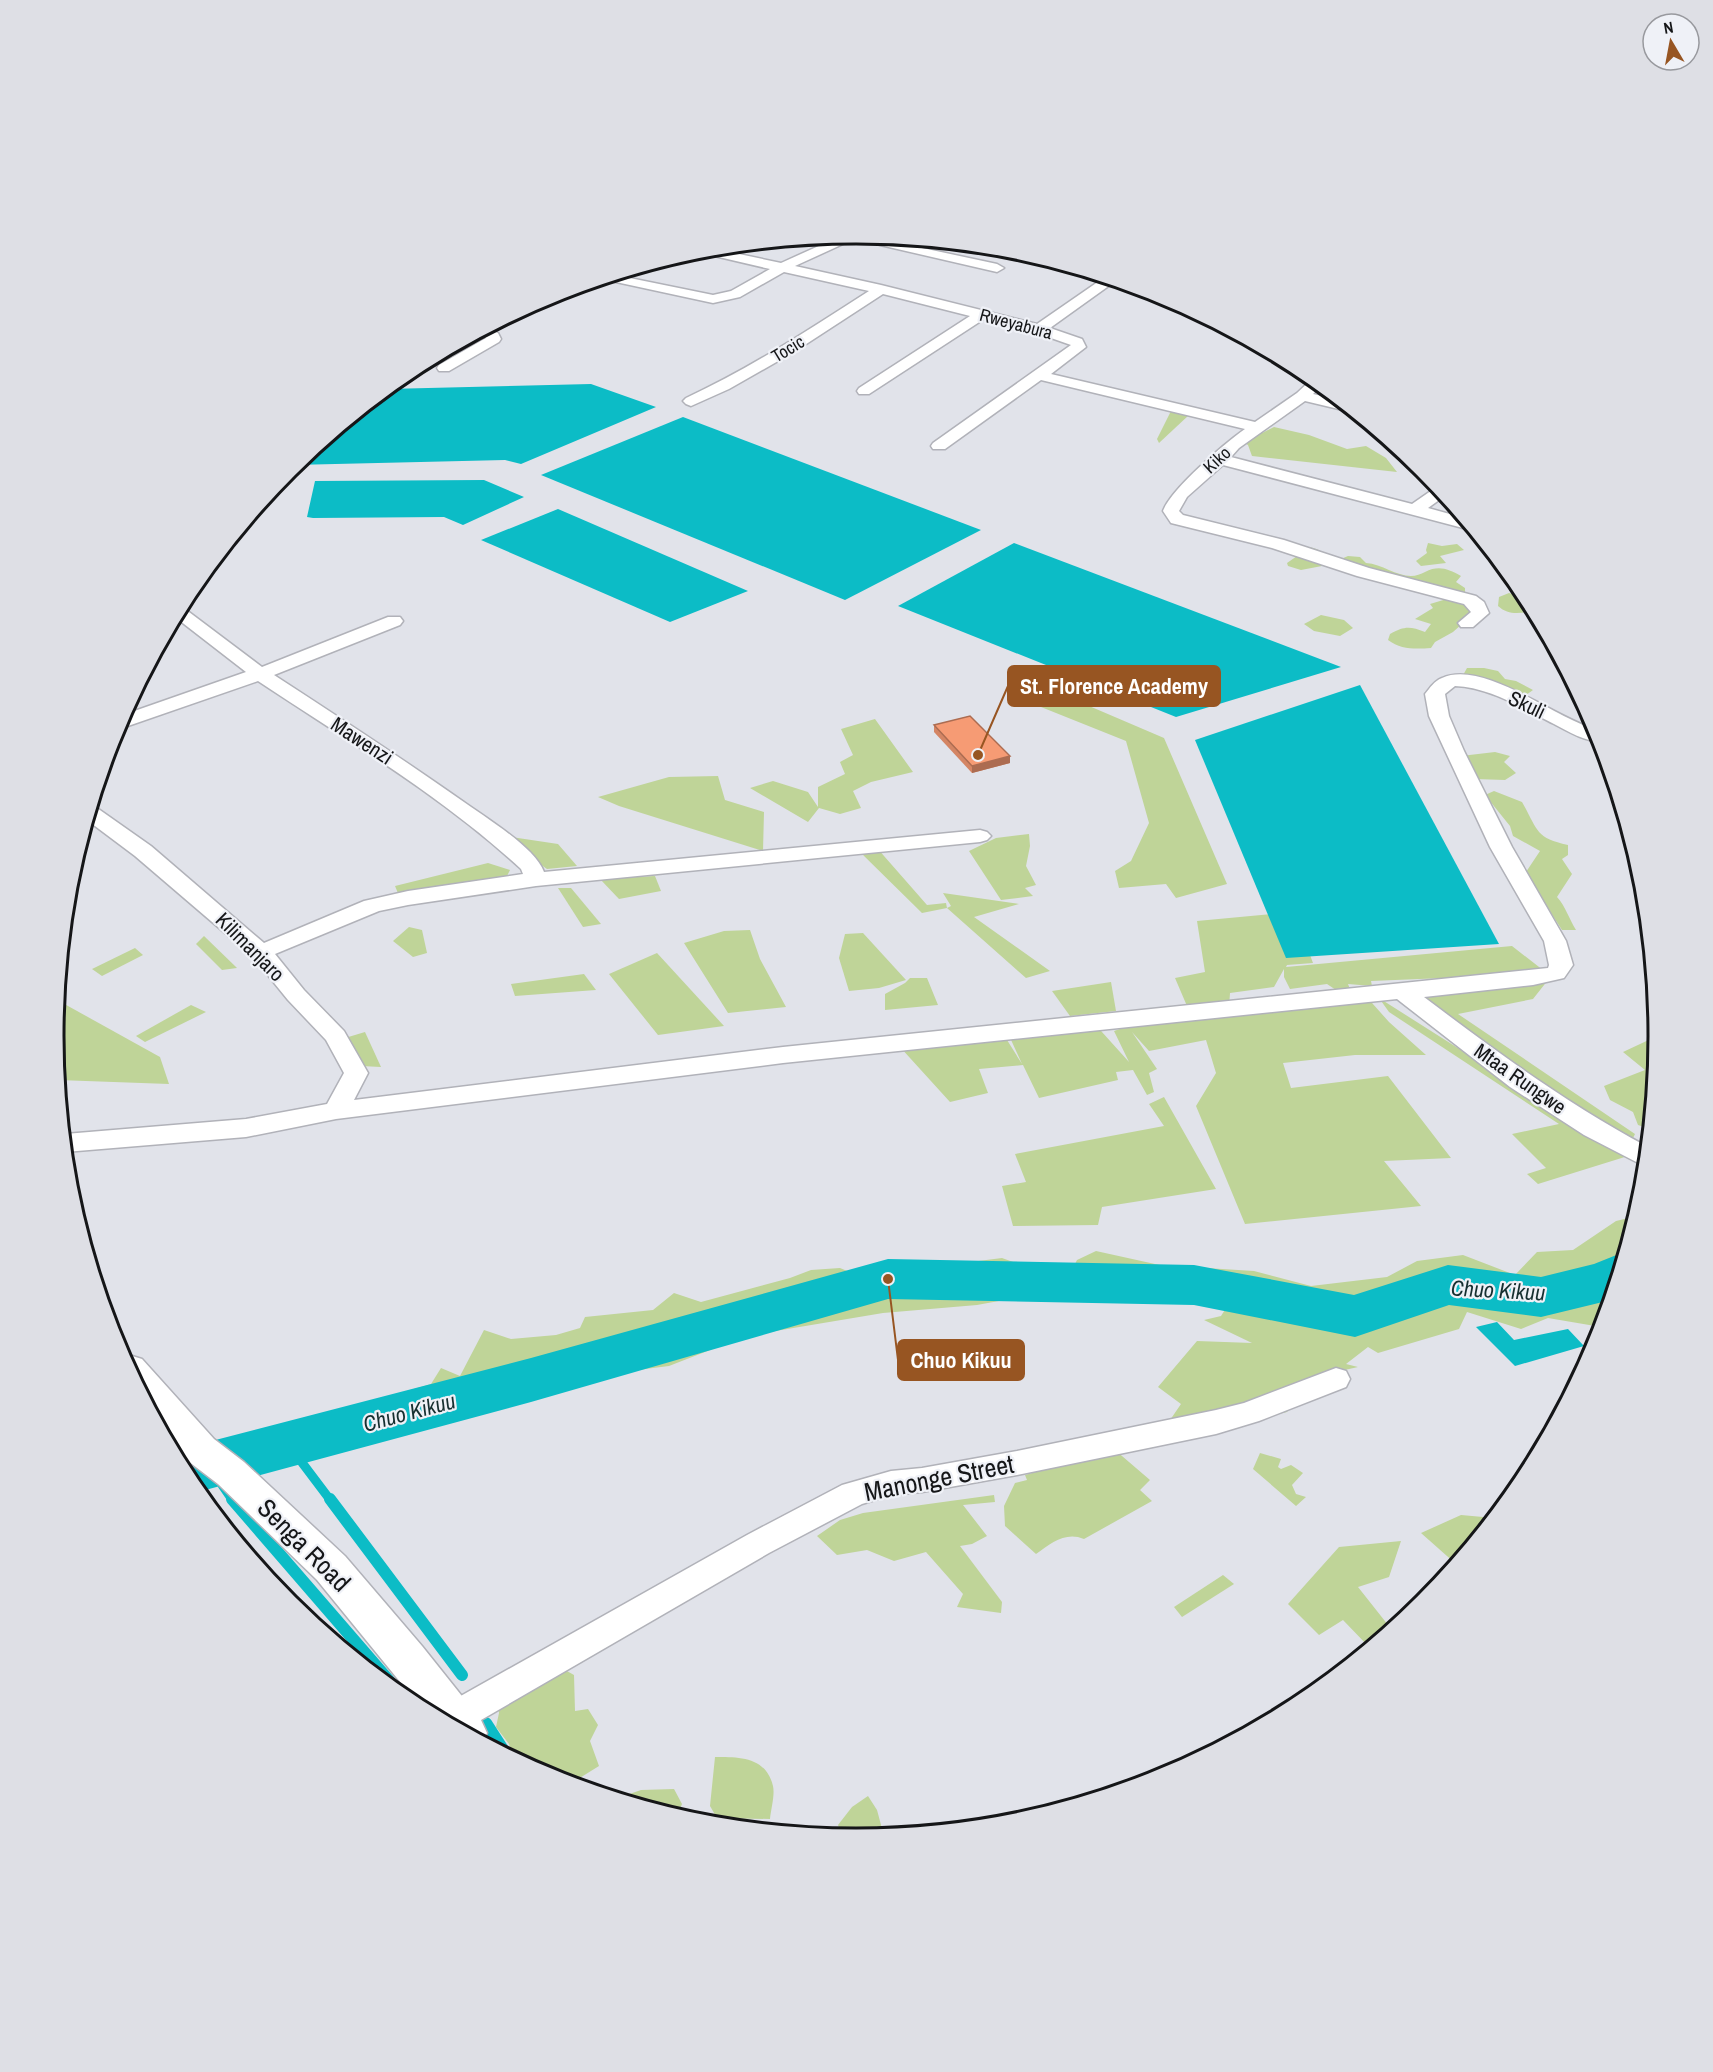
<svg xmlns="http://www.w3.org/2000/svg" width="1713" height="2072" font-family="'Archivo Narrow',sans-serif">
<rect width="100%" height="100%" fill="#e1e3ea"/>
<g fill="#bfd498">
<path d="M 1171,411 L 1189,415 L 1159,443 L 1157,439 Z"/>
<path d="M 1274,427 L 1309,435 L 1347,449 L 1366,446 L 1386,458 L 1397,472 L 1252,456 L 1248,445 L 1240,440 L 1242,432 L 1262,433 Z"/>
<path d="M 1428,543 L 1442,546 L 1457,544 L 1464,550 L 1440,556 L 1446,563 L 1421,566 L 1416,561 L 1427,553 L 1426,550 Z"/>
<path d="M 1296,545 C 1308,547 1319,547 1328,557 L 1320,564 L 1322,566 L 1301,570 L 1288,566 L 1287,563 L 1300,554 Z"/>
<path d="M 1348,556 L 1360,557 L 1366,563 C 1382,564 1396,576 1411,576 C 1416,576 1421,574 1425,572 C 1439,565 1448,569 1461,576 L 1456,582 L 1465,588 L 1465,594 L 1393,578 L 1341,559 Z"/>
<path d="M 1509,593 L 1528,599 L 1535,611 C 1520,613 1509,616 1498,606 L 1499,597 Z"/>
<path d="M 1450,598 L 1479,609 L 1453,632 L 1435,642 L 1431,648 C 1416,649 1401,650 1388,640 L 1390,634 C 1404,626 1410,626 1425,632 L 1431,624 L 1415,619 L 1433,608 L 1430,604 Z"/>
<path d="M 1321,615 L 1344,620 L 1353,628 L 1340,636 L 1314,631 L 1304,624 Z"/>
<path d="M 1467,668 L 1484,668 L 1498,671 L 1505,679 L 1516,681 L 1533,690 L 1522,698 L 1462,677 Z"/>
<path d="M 1040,685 L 1164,738 L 1227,884 L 1176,898 L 1166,884 L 1119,888 L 1115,871 L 1131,861 L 1149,823 L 1126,741 L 1021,699 Z"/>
<path d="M 875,719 L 913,772 L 871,782 L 853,791 L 861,808 L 840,814 L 819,808 L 808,822 L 750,788 L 773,781 L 808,792 L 818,807 L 818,787 L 845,774 L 840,762 L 853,755 L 841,729 Z"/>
<path d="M 1495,752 L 1510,756 L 1504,762 L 1516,773 L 1505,780 L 1475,779 L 1461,756 Z"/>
<path d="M 718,776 L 725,800 L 764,812 L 763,851 L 619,806 L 598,797 L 669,777 Z"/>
<path d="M 1494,791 L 1522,802 C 1538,830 1535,838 1568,845 L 1568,855 L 1562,859 L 1572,874 L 1557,897 C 1566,907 1569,919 1576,930 L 1562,930 L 1551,913 L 1536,902 L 1524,875 L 1540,851 L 1513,836 L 1510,826 L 1485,795 Z"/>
<path d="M 1029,834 L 1030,846 L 1026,866 L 1036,885 L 1025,888 L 1033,896 L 1001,900 L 969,851 L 996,838 Z"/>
<path d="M 505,836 L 558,844 L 577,866 L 547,869 L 524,853 Z"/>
<path d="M 877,848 L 927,905 L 946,903 L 947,908 L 951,906 L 943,893 L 1019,904 L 974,917 L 1050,971 L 1026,978 L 947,908 L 922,913 L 861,853 Z"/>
<path d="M 488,863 L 510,870 L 504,882 L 400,898 L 395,886 Z"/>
<path d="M 655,876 L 661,891 L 619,899 L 600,879 Z"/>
<path d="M 558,888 L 571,888 L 601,924 L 583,927 Z"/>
<path d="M 1294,912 L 1313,963 L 1287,965 L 1286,967 L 1512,946 L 1548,974 L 1464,976 L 1456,981 L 1444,978 L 1371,981 L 1372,986 L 1348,984 L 1350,989 L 1336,990 L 1327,984 L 1290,989 L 1284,977 L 1284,969 L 1274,987 L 1230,993 L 1229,1007 L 1364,994 L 1389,1022 L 1426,1055 L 1355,1055 L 1283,1063 L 1291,1088 L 1388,1076 L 1451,1158 L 1384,1161 L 1421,1206 L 1245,1224 L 1196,1106 L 1216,1073 L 1206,1040 L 1149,1051 L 1132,1032 L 1157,1069 L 1149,1073 L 1154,1092 L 1147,1095 L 1133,1070 L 1116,1072 L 1118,1080 L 1039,1098 L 1023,1065 L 979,1069 L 988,1093 L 950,1102 L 900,1047 L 1002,1032 L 1022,1064 L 1007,1031 L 1093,1022 L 1129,1062 L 1114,1031 L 1187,1006 L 1175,978 L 1205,972 L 1197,921 Z"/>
<path d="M 409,927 L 422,930 L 427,953 L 413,957 L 393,941 Z"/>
<path d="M 750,930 L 760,959 L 786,1007 L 728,1013 L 684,943 L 724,931 Z"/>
<path d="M 863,933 L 906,980 L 879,988 L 849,991 L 839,958 L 845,934 Z"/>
<path d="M 204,936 L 237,968 L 222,970 L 196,944 Z"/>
<path d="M 135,948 L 143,955 L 102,976 L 92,969 Z"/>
<path d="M 657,953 L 724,1026 L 658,1035 L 609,974 Z"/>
<path d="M 584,974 L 596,990 L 515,996 L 511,984 Z"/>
<path d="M 910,978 L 927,978 L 938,1005 L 885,1010 L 885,994 L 905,983 Z"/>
<path d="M 1548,980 L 1533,999 L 1458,1014 L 1635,1134 L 1628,1148 L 1414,994 Z"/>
<path d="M 1111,982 L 1116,1011 L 1070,1016 L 1052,991 Z"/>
<path d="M 1379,998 L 1628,1156 L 1538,1184 L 1527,1174 L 1546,1168 L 1512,1134 L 1559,1124 L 1389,1012 Z"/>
<path d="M 59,1001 L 160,1057 L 169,1084 L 58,1080 L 54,1036 Z"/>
<path d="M 191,1005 L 206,1012 L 145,1042 L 136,1036 Z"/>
<path d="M 365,1032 L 381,1067 L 361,1066 L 345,1038 Z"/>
<path d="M 1655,1037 L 1659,1040 L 1650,1129 L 1638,1125 L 1633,1112 L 1610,1100 L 1604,1086 L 1645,1070 L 1623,1052 Z"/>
<path d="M 1164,1097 L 1216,1189 L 1102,1207 L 1098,1225 L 1013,1226 L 1002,1186 L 1026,1182 L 1015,1154 L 1164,1126 L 1149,1104 Z"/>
<path d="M 1637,1216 L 1603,1325 L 1601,1327 L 1548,1318 L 1521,1329 L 1467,1312 L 1459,1329 L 1378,1353 L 1368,1347 L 1346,1364 L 1358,1367 L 1309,1378 L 1287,1412 L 1241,1423 L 1168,1423 L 1181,1404 L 1158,1387 L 1197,1341 L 1252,1343 L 1204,1320 L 1221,1316 L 1228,1305 L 1209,1293 L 1188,1291 L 1174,1266 L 1254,1271 L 1311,1286 L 1387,1277 L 1417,1261 L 1463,1255 L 1515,1275 L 1537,1252 L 1573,1250 L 1616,1221 Z"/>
<path d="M 1096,1251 L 1164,1266 L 1179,1297 L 1129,1284 L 1092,1284 L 977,1305 L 883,1313 L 746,1336 L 669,1366 L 550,1381 L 505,1402 L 349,1447 L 338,1419 L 376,1400 L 431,1384 L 441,1368 L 460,1376 L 484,1330 L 511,1339 L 556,1335 L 580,1328 L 585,1317 L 653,1310 L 674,1293 L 701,1302 L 790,1278 L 811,1270 L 840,1268 L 852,1273 L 920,1261 L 939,1266 L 1002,1258 L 1055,1277 L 1073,1268 L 1077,1260 Z"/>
<path d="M 1115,1450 L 1150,1480 L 1140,1490 L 1152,1501 L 1084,1539 C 1066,1531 1051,1543 1036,1554 L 1005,1526 L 1004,1506 L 1015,1483 L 1027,1480 L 1025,1475 Z"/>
<path d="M 1260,1453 L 1281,1459 L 1278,1467 L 1281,1469 L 1291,1465 L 1303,1473 L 1292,1485 L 1296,1494 L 1306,1497 L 1296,1506 L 1253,1469 Z"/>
<path d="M 994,1495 L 995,1502 L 963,1505 L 987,1536 L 972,1544 L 960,1546 L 1002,1602 L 1001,1613 L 957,1607 L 963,1594 L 926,1552 L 894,1561 L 867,1550 L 837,1555 L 817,1536 L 840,1520 L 863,1513 Z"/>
<path d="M 1461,1515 L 1494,1518 L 1456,1564 L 1421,1533 Z"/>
<path d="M 1401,1541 L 1389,1577 L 1358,1587 L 1392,1630 L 1370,1648 L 1343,1620 L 1319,1635 L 1288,1604 L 1339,1547 Z"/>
<path d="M 1223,1575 L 1234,1584 L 1182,1617 L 1174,1607 Z"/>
<path d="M 558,1666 L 574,1675 L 575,1711 L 588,1709 L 598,1725 L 590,1741 L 599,1766 L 570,1784 L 549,1777 L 514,1759 L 509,1744 L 496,1727 L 499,1713 L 498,1701 Z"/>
<path d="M 715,1757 C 740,1757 766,1757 773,1786 C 775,1795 771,1809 770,1819 L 717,1818 L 710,1806 Z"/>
<path d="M 674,1789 L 682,1804 L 677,1816 L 618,1798 L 641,1790 Z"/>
<path d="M 868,1796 L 877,1810 L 884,1836 L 843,1837 L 838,1825 L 852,1807 Z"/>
</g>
<g fill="#0cbcc6">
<path d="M 591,384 L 656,407 L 521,464 L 505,460 L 293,465 L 387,389 Z"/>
<path d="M 683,417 L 981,530 L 845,600 L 541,475 Z"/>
<path d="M 484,480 L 524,497 L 463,525 L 444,517 L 313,518 L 307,517 L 315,481 Z"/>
<path d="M 558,509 L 748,591 L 670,622 L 481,540 Z"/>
<path d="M 1014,543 L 1341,667 L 1176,717 L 898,606 Z"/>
<path d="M 1360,685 L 1499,944 L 1286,958 L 1195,740 Z"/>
<path d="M 1497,1322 L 1514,1340 L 1568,1329 L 1584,1346 L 1515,1366 L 1476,1327 Z"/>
</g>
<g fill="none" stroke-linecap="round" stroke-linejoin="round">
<g stroke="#0cbcc6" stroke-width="9">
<path d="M 288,1444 L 331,1501"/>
<path d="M 222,1485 L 233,1501"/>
</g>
<g stroke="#0cbcc6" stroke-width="12">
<path d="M 232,1499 L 404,1698"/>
<path d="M 330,1499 L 462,1675"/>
<path d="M 486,1723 L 506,1754"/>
</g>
<path fill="#0cbcc6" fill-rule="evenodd" d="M 1619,1254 L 1624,1256 L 1611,1300 L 1541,1317 L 1449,1305 L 1355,1337 L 1194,1305 L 888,1299 L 531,1402 L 198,1492 L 189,1482 L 173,1451 L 531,1358 L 888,1259 L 1194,1265 L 1354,1295 L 1448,1265 L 1541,1277 L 1594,1264 Z"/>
<defs>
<g id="minor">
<path d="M 857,234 L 997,264 L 1004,268 L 997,272 L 854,239 L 795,266 L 881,285 L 1037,324 L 1105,277 L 1117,280 L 1050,328 L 1082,339 L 1086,347 L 1051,374 L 1255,422 L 1297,393 L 1313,378 L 1322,385 L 1313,394 L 1340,400 L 1352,409 L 1347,411 L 1305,401 L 1239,448 L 1231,457 L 1412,504 L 1438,486 L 1446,495 L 1428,508 L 1464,518 L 1473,528 L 1463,528 L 1223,465 L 1187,497 L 1179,511 L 1183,515 L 1284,540 L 1369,568 L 1476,596 L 1484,602 L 1489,613 L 1473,627 L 1461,627 L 1458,623 L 1471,612 L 1464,604 L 1357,576 L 1272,548 L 1171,523 L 1163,511 C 1171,489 1224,444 1245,429 L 1041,380 L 945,449 L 933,449 L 931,446 L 933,443 L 1071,345 L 1034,332 L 984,319 L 869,394 L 859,394 L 857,391 L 859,388 L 970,316 L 883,294 L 794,352 L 729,389 L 691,406 L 686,404 L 683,401 L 686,398 C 751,368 810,329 869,291 L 784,272 L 740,297 L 713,303 L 602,279 L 615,275 L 713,295 L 731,291 L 770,269 L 693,251 L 711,248 L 781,263 L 843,235 Z"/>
<path d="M 487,328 L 498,333 L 501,339 L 499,342 L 449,371 L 439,371 L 437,368 L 439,365 L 486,338 L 477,333 Z"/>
<path d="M 181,606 L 262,667 L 388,617 L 400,617 L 403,621 L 400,625 L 274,675 C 337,716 400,757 461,800 C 483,816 535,847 544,872 L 980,830 L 987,832 L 991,836 L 987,840 L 980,842 L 536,886 L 408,905 L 379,911 L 275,954 L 304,990 L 344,1031 L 368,1073 L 354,1100 L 783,1047 L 1548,968 L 1549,965 L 1544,941 L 1490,847 L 1429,716 L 1425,694 C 1430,688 1434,681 1442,678 C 1484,659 1557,720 1598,730 L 1602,742 C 1584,741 1569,732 1554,724 C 1524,709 1489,687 1455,686 L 1445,694 L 1449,716 L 1464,751 L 1512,847 L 1566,941 L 1573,965 L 1564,978 L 1533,985 L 1424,997 C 1497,1052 1567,1104 1648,1147 L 1646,1167 L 1584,1135 L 1510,1087 L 1397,999 L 783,1063 L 336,1119 L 246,1137 L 65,1152 L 65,1134 L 246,1119 L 327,1104 L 344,1073 L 326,1040 L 288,1000 L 253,957 L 135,856 L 87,820 L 92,806 L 97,808 L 151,846 L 264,943 L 364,901 L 408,891 L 523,874 L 521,869 C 442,796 347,740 258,681 L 125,727 L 115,728 L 123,715 L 246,672 L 175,617 Z"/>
<path d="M 1336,1368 L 1346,1371 L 1350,1379 L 1346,1387 L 1259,1421 L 1216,1434 L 1017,1475 L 922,1492 L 891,1495 L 862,1504 L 769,1553 L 462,1731 L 432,1715 L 434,1711 L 747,1535 L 842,1485 L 891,1471 L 922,1468 L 1017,1451 L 1216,1410 L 1244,1403 Z"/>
</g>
<path id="tertiary" d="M 129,1355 L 142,1359 L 214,1439 L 244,1462 L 345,1556 L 422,1646 L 481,1720 L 487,1733 L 483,1742 L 423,1710 L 317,1580 L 218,1484 L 188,1461 L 162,1431 L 123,1357 Z"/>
</defs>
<use href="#minor" stroke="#b1b2b9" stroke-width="3"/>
<use href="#tertiary" stroke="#b1b2b9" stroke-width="3"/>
<use href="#minor" fill="#fff" fill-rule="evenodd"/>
<use href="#tertiary" fill="#fff" fill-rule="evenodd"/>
</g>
<path fill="#d48564" d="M 934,725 L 1010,763 L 972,773 L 934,732 Z"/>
<path fill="#ac6c51" d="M 1010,756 L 1010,763 L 972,773 L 972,766 Z"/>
<path fill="#f69b74" stroke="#ac6c51" stroke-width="1.5" d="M 970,716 L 1010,756 L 972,766 L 934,725 Z"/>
<g text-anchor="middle" stroke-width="4.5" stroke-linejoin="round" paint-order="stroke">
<g font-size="18" fill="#151618" stroke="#eff1f7">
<text transform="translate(1016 324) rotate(15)" y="6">Rweyabura</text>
<text transform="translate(788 349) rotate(-31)" y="6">Tocic</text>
<text transform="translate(1217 460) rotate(-43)" y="6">Kiko</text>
</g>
<g font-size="21" fill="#151618" stroke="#eff1f7">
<text transform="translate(1527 705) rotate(25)" y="7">Skuli</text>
<text transform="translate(362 741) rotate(33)" y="7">Mawenzi</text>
<text transform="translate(250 947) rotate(45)" y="7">Kilimanjaro</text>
<text transform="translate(1520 1079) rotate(35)" y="7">Mtaa Rungwe</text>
</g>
<g font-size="22" font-style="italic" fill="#162f30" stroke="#eff1f7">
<text transform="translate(1498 1290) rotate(3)" y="8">Chuo Kikuu</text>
<text transform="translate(409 1412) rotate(-15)" y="8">Chuo Kikuu</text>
</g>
<g font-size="26" fill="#151618" stroke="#eff1f7">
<text transform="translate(939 1478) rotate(-11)" y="9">Manonge Street</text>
<text transform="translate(304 1545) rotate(45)" y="9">Senga Road</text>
</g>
</g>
<path d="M0 0H1713V2072H0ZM64 1036a792 792 0 1 1 1584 0a792 792 0 1 1-1584 0Z" fill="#dedfe5" fill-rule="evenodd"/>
<path fill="none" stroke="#151618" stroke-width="3" d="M64 1036a792 792 0 1 1 1584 0a792 792 0 1 1-1584 0Z"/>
<path fill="none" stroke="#975522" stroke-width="2" d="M978 755L1008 686M888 1279L898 1360"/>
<g fill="#975522" stroke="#eff1f7" stroke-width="2">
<circle cx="978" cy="755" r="6"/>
<circle cx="888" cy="1279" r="6"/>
</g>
<g fill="#975522" stroke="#975522" stroke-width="2">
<rect x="1008" y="666" width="212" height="40" rx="6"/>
<rect x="898" y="1340" width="126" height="40" rx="6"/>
</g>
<g font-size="22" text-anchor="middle" font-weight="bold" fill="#fff">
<text x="1114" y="694">St. Florence Academy</text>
<text x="961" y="1368">Chuo Kikuu</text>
</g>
<g transform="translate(1671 42) rotate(350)"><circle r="28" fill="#eff1f7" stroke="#98999e" stroke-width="1.5"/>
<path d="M0-4.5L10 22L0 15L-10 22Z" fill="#975522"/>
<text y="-9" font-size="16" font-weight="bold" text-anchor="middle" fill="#151618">N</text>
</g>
</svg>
